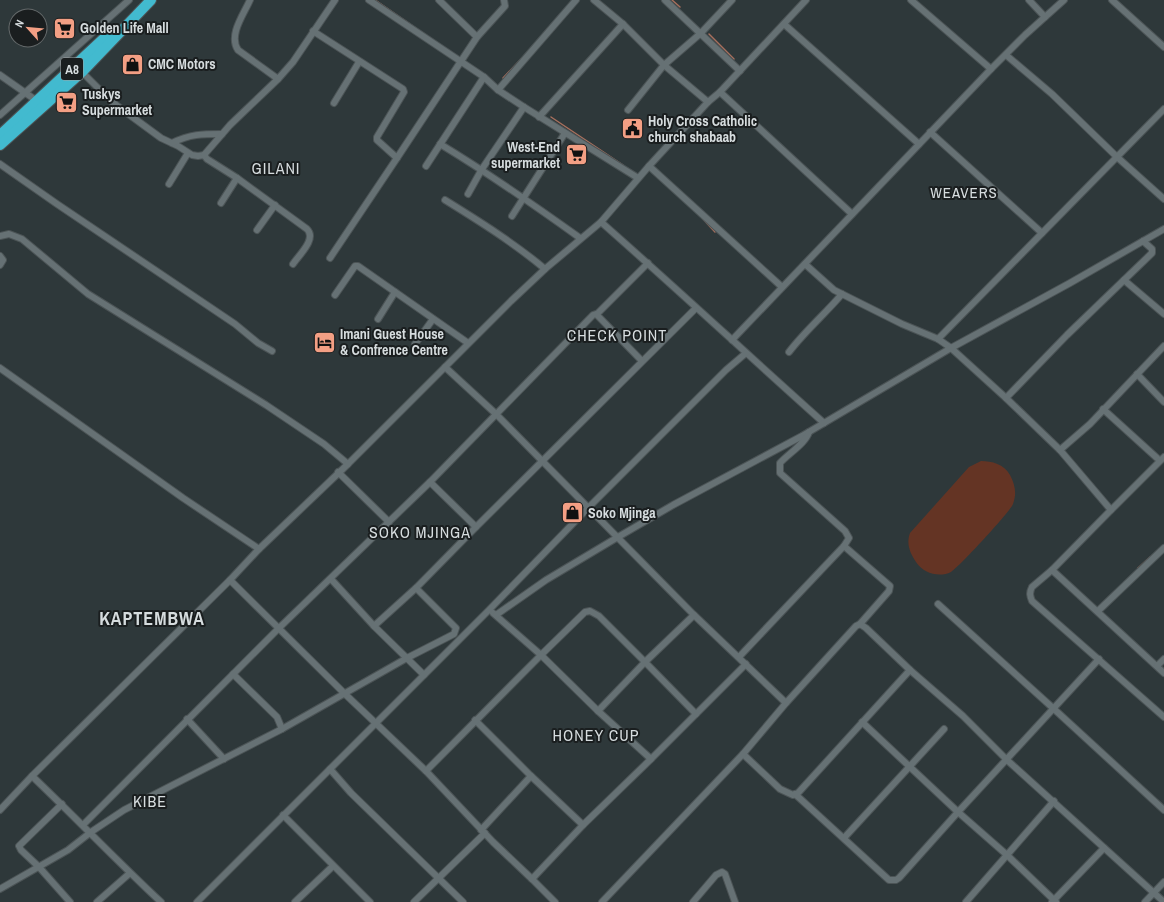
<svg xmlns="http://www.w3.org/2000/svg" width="1164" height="902" font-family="'Archivo Narrow',sans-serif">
<rect width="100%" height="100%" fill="#2e383a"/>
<path fill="#643424" d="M 981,461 C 992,461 1004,464 1010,475 C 1015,485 1017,493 1013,504 C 1010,512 958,568 951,572 C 939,578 923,573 916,562 C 910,553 906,544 910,533 L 969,467 Z"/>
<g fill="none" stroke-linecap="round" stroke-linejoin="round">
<g stroke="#a76f5d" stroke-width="1.5">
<path d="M 375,0 L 426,35"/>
<path d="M 672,0 L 680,7"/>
<path d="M 709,34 L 734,59"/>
<path d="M 503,78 L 522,58"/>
<path d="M 551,117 L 623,165"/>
<path d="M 702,218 L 715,232"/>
<path d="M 1138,568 L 1150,557"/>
</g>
<defs>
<g id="minor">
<path d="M 250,0 C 244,14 228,35 238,50 L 278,79"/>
<path d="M 369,0 L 484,77 L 498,90 L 524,107 L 638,178"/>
<path d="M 439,0 L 477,37"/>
<path d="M 594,0 L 623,24 L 664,65 L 708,102"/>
<path d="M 665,0 L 740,71"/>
<path d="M 911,0 L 991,69"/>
<path d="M 1112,0 L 1164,47"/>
<path d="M 1045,17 L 1064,0"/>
<path d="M 784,24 L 919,144"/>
<path d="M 313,31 L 403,89 L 404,92 L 377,137 L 377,140 L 397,158 L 330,258"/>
<path d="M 1006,55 L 1052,94 L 1117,157 L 1164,199"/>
<path d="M 82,72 L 112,102 L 161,138 L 178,146 L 192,155 L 198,156 L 204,155 L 207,159 L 237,178 L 307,229 C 317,239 299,255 293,264"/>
<path d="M 0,75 L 37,101"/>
<path d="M 498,90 L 576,0"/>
<path d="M 720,92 L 852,214"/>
<path d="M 334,103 L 359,62"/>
<path d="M 628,110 L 664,65 L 701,33 L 732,0"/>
<path d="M 0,115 L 129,0"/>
<path d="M 539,117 L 623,24"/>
<path d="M 930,132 L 1042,233"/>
<path d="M 172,143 C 190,134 202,134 222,134"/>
<path d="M 440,144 C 488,173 534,205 580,238"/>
<path d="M 204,155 L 230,125 L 278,79 L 293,62 L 335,0"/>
<path d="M 397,158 L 477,37 L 505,6 L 504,0"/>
<path d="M 0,164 L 57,204 L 235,324 L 258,343 L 272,351"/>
<path d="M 426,166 L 484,77"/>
<path d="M 649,166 L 782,287"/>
<path d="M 169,184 L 188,153"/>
<path d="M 468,194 L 482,169 L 524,107"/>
<path d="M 445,200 C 479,221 514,243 545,269"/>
<path d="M 221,203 L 237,178"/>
<path d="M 512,216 L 565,133"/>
<path d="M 601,222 C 676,288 749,356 824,423"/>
<path d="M 257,230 L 275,205"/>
<path d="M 0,236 L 9,234 L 22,239 L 88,294 L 266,405 L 324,444 L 348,464"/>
<path d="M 0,256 L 3,260 L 0,265"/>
<path d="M 805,264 L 834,290 L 902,324 L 938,339 L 951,348 L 1006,398 L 1060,450 L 1111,510 L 1052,570 L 1032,587 C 1029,593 1030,596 1032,601 L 1164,717"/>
<path d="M 1124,280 L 1164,314"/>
<path d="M 335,295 L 355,266 L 358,266 L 468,343"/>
<path d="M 597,314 L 648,263"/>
<path d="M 378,319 L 395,292"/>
<path d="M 938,339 L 1164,109"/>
<path d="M 732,340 L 991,69 L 1025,35 L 1045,17 L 1029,0"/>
<path d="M 415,344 L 433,319"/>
<path d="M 789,352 C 805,331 825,314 842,294"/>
<path d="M 445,367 L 496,414 L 694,615 L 786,703"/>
<path d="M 0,368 L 183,498 L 259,549"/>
<path d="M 1137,374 L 1164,402"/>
<path d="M 1006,398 L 1067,335 L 1152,253 L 1152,249 L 1143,241"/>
<path d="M 1103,409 L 1157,458"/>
<path d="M 1060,450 L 1090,424 L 1164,346"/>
<path d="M 338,472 L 389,522"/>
<path d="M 430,482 L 476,527"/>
<path d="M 1111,510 L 1164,457"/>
<path d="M 844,546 L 890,586 L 889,591 L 860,624"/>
<path d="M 1052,570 L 1164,673"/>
<path d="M 331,579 L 374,626 L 424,675"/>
<path d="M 230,580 L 345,694 L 426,771 L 493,842 L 532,879 L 555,902"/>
<path d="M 938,604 L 1054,709 L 1164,810"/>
<path d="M 1098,611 L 1164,548"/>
<path d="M 493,613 L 541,655 L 585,612 L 590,611 L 599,616 L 645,662 L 598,711"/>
<path d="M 496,615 L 546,580 L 618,537 L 673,505 L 802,436 L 951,348 L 1070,283 L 1164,229"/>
<path d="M 694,615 L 645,662 L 696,714 L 746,664"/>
<path d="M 374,626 L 416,588 L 476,527 L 696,308"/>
<path d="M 739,657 L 825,566 L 844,546 L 849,538 L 845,531 L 780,473 L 780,463 C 788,454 806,443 809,432"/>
<path d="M 1157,666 L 1164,659"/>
<path d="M 233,674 L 277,717 L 282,729"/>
<path d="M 187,719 L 224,759"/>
<path d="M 475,720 L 531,776 L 481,830"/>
<path d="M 743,754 L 780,789 L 793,795 L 798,793 L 910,670"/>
<path d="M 651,759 L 696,714"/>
<path d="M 330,769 L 351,793 L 463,902"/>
<path d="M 426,771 L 541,655 L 598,711 L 651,759 L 583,825 L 532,879"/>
<path d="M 32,776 C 76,818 117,861 161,902"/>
<path d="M 531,776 L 583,825"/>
<path d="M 795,794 L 889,880 L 896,880 L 899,878 L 958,812 L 862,722"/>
<path d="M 62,804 L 19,846 L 21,850 L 39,867 L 70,902"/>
<path d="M 0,810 L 32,776 L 230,580 L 259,549 L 348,464 L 511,301 L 545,269 L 601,222 L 649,166 L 708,102 L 720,92 L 806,0"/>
<path d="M 283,815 L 370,902"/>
<path d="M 83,825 L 279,628 L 430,482 L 593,315 L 596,314 L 598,316 L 642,361"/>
<path d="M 844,838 L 944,729"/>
<path d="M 0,889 L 68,850 L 91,832 L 124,810 L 282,729 L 407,658 L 454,634 L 456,628 L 416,588"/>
<path d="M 97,902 L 130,873"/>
<path d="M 197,902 L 489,610 L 589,507 L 726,370 L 746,353"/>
<path d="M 295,902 L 333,866"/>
<path d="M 414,902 L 485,833"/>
<path d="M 602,902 L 743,754 L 786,703 L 856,626 L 860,624 L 866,628 L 910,670 L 963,716 L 1007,760 L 1164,902"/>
<path d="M 693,902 L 716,875 L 722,872 L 725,874 L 735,902"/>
<path d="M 966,902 L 1054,801"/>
<path d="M 1052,902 L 1104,848"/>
<path d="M 1056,902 L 1007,855 L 958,812 L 1099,659"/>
<path d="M 1145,902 L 1164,882"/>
</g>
<g id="trunk">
<path d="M 0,135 L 114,29"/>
<path d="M 0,145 L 82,72 L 151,0"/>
</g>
</defs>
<use href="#minor" stroke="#4c5456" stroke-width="8"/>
<use href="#trunk" stroke="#4c5456" stroke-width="12"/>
<use href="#minor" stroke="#667174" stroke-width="6"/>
<use href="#trunk" stroke="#42bacf" stroke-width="10"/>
</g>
<defs>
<symbol id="supermarket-square" viewBox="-11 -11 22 22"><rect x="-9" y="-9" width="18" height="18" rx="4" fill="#f39f84" stroke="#1a1e1f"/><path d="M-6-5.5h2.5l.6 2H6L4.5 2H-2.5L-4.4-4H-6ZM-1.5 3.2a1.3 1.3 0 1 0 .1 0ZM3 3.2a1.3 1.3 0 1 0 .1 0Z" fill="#111"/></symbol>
<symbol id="shop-square" viewBox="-11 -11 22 22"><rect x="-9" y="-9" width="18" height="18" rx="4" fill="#f39f84" stroke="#1a1e1f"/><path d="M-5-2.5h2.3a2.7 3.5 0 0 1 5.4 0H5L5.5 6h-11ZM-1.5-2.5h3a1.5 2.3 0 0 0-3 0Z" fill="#111"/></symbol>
<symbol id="civic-square" viewBox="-11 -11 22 22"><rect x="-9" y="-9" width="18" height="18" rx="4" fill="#f39f84" stroke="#1a1e1f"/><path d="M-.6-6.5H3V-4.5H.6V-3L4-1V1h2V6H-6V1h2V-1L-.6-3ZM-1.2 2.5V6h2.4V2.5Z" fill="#111"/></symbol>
<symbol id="hotel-square" viewBox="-11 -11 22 22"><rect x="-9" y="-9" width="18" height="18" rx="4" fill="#f39f84" stroke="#1a1e1f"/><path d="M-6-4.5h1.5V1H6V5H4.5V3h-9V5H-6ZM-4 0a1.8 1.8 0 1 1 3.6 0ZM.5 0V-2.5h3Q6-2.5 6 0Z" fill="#111"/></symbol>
</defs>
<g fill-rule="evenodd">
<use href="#supermarket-square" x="52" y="16" width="25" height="25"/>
<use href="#shop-square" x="120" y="52" width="25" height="25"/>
<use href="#supermarket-square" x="54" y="90" width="25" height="25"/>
<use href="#civic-square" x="620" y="116" width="25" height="25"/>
<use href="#supermarket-square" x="564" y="142" width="25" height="25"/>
<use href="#hotel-square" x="312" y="330" width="25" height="25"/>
<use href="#shop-square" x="560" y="500" width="25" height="25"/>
</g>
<g text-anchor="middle" stroke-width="4" stroke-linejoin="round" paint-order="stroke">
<rect fill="#1a1e1f" stroke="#9ea3a5" stroke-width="1" x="61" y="58" width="22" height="22" rx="3"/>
<g font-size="13" font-weight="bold" fill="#d6dcde">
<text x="72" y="74">A8</text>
</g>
<g font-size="14" font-weight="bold" fill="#d6dcde" stroke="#1a1e1f" text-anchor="start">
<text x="80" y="33">Golden Life Mall</text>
<text x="148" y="69">CMC Motors</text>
<text x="82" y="99">Tuskys<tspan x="82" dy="16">Supermarket</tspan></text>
<text x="648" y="126">Holy Cross Catholic<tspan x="648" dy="16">church shabaab</tspan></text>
<text x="560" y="152" text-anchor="end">West-End<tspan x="560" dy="16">supermarket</tspan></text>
<text x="340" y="339">Imani Guest House<tspan x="340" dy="16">&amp; Confrence Centre</tspan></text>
<text x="588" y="518">Soko Mjinga</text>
</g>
<g font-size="15" letter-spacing="1" fill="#d6dcde" stroke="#1a1e1f">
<text x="964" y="198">WEAVERS</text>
</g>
<g font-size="16" letter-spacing="1" fill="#d6dcde" stroke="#1a1e1f">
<text x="276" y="174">GILANI</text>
<text x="617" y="341">CHECK POINT</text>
<text x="420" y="538">SOKO MJINGA</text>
<text x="596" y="741">HONEY CUP</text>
<text x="150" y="807">KIBE</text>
</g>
<g font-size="18" font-weight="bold" letter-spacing="1" fill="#d6dcde" stroke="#1a1e1f">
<text x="152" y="625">KAPTEMBWA</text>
</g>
</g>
<g transform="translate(28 28) rotate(297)"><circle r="19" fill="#1a1e1f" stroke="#656a6b"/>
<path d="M0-3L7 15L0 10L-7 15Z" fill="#f39f84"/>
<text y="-6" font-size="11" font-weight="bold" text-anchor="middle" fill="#d6dcde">N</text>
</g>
</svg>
